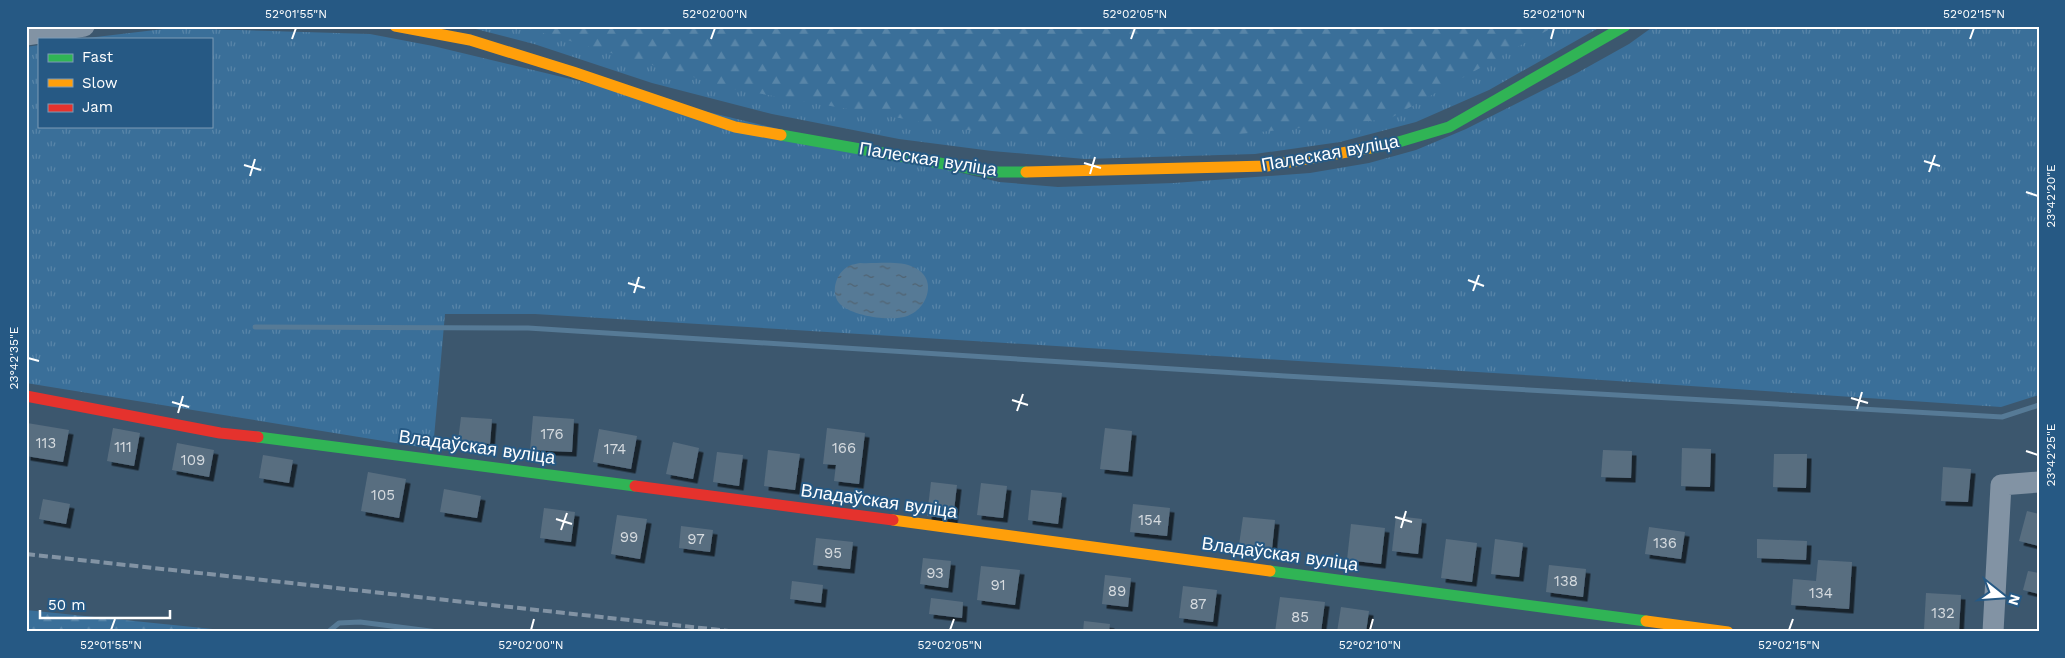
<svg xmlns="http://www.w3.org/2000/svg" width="2065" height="658" font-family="'Work Sans',sans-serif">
<defs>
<pattern id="grass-tufts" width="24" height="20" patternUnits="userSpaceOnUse" patternTransform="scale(1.25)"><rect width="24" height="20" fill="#3a6f99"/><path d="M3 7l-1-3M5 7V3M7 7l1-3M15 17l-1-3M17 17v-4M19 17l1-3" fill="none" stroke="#5885a8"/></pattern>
<pattern id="forest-firs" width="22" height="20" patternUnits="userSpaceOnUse" patternTransform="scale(1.25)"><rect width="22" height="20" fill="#3a6f99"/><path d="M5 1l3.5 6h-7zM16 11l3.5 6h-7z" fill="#5885a8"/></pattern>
<pattern id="water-ripples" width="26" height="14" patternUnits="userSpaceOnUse" patternTransform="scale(1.25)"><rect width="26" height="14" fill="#567a96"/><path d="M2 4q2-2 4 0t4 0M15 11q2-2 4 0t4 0" fill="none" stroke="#516371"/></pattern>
<filter id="shadow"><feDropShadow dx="4.5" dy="4.5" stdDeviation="0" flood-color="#0009"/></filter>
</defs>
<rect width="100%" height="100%" fill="#3c576e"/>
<g fill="url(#grass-tufts)">
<path d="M 464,26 L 1602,26 L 1489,90 L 1416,122 L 1340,142 L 1255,154 L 1085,159 L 992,151 L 899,139 L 772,114 L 652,83 L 534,44 Z"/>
<path d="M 1654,26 L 2039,26 L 2039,395 L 2001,407 L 1542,376 L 535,314 L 445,314 L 433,449 L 26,383 L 26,47 L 39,45 L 39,126 L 211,126 L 211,39 L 79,39 L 172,28 L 370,34 L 433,46 L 999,182 L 1058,187 L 1174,183 L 1310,173 L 1369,163 L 1416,150 L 1466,129 L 1577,73 L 1629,44 Z"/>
</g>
<g fill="url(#forest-firs)">
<path d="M 519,26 L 1550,26 L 1548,30 L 1389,119 L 1191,139 L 1020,139 L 734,89 Z"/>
<path d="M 26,610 L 242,632 L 26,632 Z"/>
</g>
<path fill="url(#water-ripples)" d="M 860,263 C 876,264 899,260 913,267 C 940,278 927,312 904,317 C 887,321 854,316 841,305 C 829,294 836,272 849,266 C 852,264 857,264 860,263 Z"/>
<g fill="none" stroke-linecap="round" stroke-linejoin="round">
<g stroke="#567a96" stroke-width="5">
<path d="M 255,327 L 528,328 L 1285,376 L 2002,417 L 2039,405"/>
<path d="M 328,632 L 339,623 L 360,622 L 438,632"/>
</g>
</g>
<g fill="#596e80" filter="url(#shadow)">
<path d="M 533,416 L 574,419 L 572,452 L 530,450 Z"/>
<path d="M 461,417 L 492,419 L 490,444 L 458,441 Z"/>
<path d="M 27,423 L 69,430 L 63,462 L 26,456 Z"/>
<path d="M 113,428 L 140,433 L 134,466 L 107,461 Z"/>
<path d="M 827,428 L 865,433 L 859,484 L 834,481 L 836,465 L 823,464 Z"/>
<path d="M 1105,428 L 1132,431 L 1128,472 L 1100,469 Z"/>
<path d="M 599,429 L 637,436 L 631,469 L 593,462 Z"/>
<path d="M 673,442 L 699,448 L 693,479 L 666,474 Z"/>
<path d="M 177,443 L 214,450 L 209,477 L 172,470 Z"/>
<path d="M 1682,448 L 1711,449 L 1710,487 L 1681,486 Z"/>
<path d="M 768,450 L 800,454 L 795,490 L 764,486 Z"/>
<path d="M 1603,450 L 1632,451 L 1631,478 L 1601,477 Z"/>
<path d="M 717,452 L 743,455 L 739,486 L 713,482 Z"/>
<path d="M 1774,454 L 1807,454 L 1806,488 L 1773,487 Z"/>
<path d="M 263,455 L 293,460 L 289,483 L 259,478 Z"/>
<path d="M 1943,467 L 1971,469 L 1968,502 L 1941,501 Z"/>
<path d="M 368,472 L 406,479 L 399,518 L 361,511 Z"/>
<path d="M 931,482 L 957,485 L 953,519 L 927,516 Z"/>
<path d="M 981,483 L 1007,486 L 1003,518 L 977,515 Z"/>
<path d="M 444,489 L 481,496 L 477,518 L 440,512 Z"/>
<path d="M 1031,490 L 1062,493 L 1058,524 L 1028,520 Z"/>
<path d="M 43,499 L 70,504 L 66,524 L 39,519 Z"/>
<path d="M 1133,504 L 1170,508 L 1167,536 L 1130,532 Z"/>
<path d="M 544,508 L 575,512 L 571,542 L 540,538 Z"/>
<path d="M 2027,511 L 2039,514 L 2039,546 L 2019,541 Z"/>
<path d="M 617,515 L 647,519 L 640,559 L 611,554 Z"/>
<path d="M 1396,516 L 1422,519 L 1418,554 L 1392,551 Z"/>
<path d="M 1243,517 L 1275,520 L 1272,549 L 1239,545 Z"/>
<path d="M 1351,524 L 1385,528 L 1381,564 L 1347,560 Z"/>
<path d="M 681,526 L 713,530 L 710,552 L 679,548 Z"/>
<path d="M 1649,527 L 1685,532 L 1681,559 L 1645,554 Z"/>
<path d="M 816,538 L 853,542 L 850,569 L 813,565 Z"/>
<path d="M 1446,539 L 1477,543 L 1472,582 L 1441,578 Z"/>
<path d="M 1495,539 L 1523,543 L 1519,577 L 1491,574 Z"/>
<path d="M 1757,539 L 1807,541 L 1806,560 L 1757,558 Z"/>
<path d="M 923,558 L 951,561 L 948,588 L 920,584 Z"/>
<path d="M 1818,560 L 1852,562 L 1849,609 L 1791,605 L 1793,579 L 1816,581 Z"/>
<path d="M 1549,565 L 1586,569 L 1583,597 L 1546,592 Z"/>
<path d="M 981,566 L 1020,570 L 1015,605 L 977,600 Z"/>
<path d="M 2028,571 L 2039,573 L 2039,594 L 2023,590 Z"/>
<path d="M 1105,575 L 1131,578 L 1128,607 L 1102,604 Z"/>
<path d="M 792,581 L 823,585 L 821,603 L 790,599 Z"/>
<path d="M 1183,586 L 1217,590 L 1213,622 L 1179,618 Z"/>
<path d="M 1926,593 L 1961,595 L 1959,632 L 1924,630 Z"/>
<path d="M 1280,597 L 1325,602 L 1321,632 L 1275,632 Z"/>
<path d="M 931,598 L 963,602 L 962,618 L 929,614 Z"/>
<path d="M 1341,607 L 1369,611 L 1366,632 L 1337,632 Z"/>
<path d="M 1084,621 L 1110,624 L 1109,632 L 1083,632 Z"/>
</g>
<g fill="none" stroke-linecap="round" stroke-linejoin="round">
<g stroke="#8293a4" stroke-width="21">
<path d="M 26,35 L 84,26"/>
<path d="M 1993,632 L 2001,485 L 2039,482"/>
</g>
<g stroke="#30b455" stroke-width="11">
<path d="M 781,135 L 990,172 L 1026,172"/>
<path d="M 1370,148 L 1392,144 L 1449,127 L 1625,26"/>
<path d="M 258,437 L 635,486"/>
<path d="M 1270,571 L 1646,621"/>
</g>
<g stroke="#ff9f0a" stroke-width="11">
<path d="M 395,26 L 470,40 L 573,72 L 735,127 L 781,135"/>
<path d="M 1026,172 L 1267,166 L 1370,148"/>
<path d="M 893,520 L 1270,571"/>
<path d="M 1646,621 L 1728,632"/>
</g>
<g stroke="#e5322d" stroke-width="11">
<path d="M 26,396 L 220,433 L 258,437"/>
<path d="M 635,486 L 893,520"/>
</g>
<path stroke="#8293a4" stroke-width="4" stroke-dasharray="9 4" stroke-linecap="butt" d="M 26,554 L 738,632"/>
</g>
<path fill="none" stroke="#fff" stroke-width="2" d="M 292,39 L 296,28M 711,39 L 715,28M 1131,39 L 1135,28M 1551,39 L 1554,28M 1970,39 L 1974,28M 1924,161 L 1940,166M 1084,163 L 1101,168M 244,165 L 261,170M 1929,172 L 1935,155M 1090,174 L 1095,157M 250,176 L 255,159M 2026,192 L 2038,196M 1468,280 L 1484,286M 628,283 L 645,288M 1473,291 L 1479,275M 634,293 L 639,277M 28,358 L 39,361M 1851,398 L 1868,403M 1012,400 L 1028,405M 172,402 L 189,407M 1857,409 L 1862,392M 1017,411 L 1023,394M 178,413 L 183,396M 2026,451 L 2038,455M 1395,517 L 1412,522M 556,519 L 572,524M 1401,528 L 1406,511M 561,530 L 567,513M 111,630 L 115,619M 531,630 L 534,619M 950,630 L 954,619M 1370,630 L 1373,619M 1789,630 L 1793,619"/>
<g text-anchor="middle" stroke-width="4" stroke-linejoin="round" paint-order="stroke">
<g font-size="15" fill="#d6dbdf">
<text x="552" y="439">176</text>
<text x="46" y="448">113</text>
<text x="123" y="452">111</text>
<text x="844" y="453">166</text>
<text x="615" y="454">174</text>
<text x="193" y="465">109</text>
<text x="383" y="500">105</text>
<text x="1150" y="525">154</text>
<text x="629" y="542">99</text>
<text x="696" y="544">97</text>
<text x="1665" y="548">136</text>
<text x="833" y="558">95</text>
<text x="935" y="578">93</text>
<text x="1566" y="586">138</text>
<text x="998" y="590">91</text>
<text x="1117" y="596">89</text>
<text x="1821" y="598">134</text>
<text x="1198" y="609">87</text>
<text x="1943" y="618">132</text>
<text x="1300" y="622">85</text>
</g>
<g font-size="18" fill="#fff" stroke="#265984">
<text transform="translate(1330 153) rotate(-10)" y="6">Палеская вуліца</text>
<text transform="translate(928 159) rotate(9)" y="6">Палеская вуліца</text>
<text transform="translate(477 447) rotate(8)" y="6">Владаўская вуліца</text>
<text transform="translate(879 501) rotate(8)" y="6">Владаўская вуліца</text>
<text transform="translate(1280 554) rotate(8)" y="6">Владаўская вуліца</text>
</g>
</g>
<rect width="2065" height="658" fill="none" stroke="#265984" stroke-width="55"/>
<rect x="38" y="38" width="175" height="90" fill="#265984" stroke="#7d9bb5"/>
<rect x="48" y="54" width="25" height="8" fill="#30b455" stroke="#7d9bb5"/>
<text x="82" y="62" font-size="15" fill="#ffffff">Fast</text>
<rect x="48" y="79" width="25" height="8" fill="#ff9f0a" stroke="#7d9bb5"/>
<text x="82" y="88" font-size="15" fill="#ffffff">Slow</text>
<rect x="48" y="104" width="25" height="8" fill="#e5322d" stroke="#7d9bb5"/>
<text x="82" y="112" font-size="15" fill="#ffffff">Jam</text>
<g transform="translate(2002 596) rotate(107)" stroke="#265984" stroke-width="4" paint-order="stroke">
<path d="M0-4L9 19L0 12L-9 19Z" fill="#ffffff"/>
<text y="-8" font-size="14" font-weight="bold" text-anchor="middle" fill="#ffffff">N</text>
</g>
<path d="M40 610v8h130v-8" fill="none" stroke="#ffffff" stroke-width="2.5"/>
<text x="48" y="610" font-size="15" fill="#ffffff" stroke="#265984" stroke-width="4" paint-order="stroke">50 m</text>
<rect x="28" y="28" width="2010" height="602" fill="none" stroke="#fff" stroke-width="2"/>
<g font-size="12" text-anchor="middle" fill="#fff">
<text x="296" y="18">52°01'55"N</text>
<text x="715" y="18">52°02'00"N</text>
<text x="1135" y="18">52°02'05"N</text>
<text x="1554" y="18">52°02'10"N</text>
<text x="1974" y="18">52°02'15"N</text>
<text transform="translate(2051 196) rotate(-90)" y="4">23°42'20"E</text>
<text transform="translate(14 358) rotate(-90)" y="4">23°42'35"E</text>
<text transform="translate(2051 455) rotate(-90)" y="4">23°42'25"E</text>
<text x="111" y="649">52°01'55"N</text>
<text x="531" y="649">52°02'00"N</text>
<text x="950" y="649">52°02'05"N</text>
<text x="1370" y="649">52°02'10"N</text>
<text x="1789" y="649">52°02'15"N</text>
</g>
</svg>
